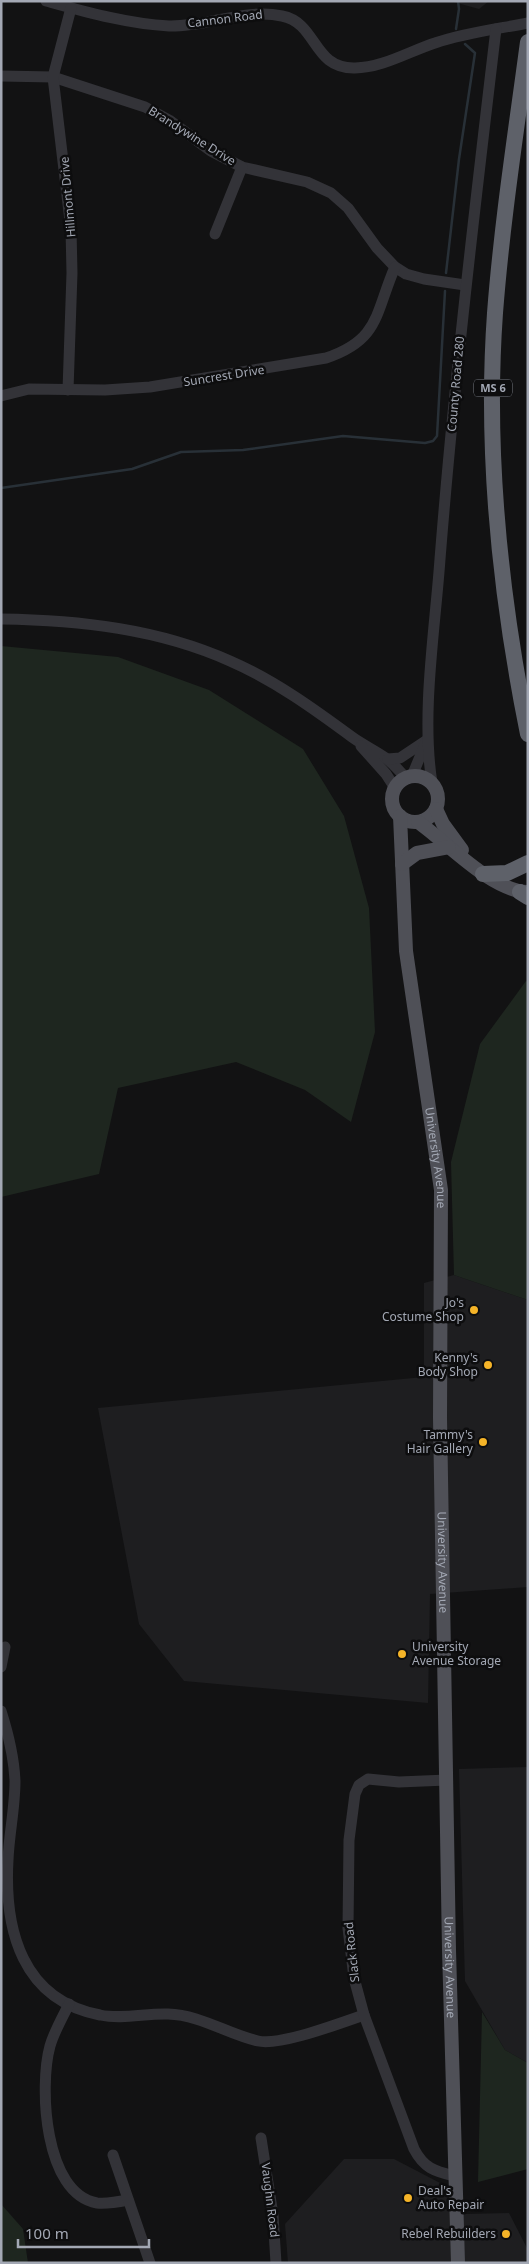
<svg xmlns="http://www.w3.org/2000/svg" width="529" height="2264" font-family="'Noto Sans',sans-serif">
<rect width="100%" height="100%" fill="#121213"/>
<g fill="#1e1e20">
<path d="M 450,1 L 489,1 L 479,9 Z"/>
<path d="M 454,1275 L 528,1300 L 528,1587 L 430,1594 L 428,1703 L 184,1681 L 139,1624 L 98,1408 L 424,1377 L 424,1283 Z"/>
<path d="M 528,1767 L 528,2063 L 505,2050 L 465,1981 L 459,1769 Z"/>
<path d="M 344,2159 L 394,2159 L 442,2184 L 466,2214 L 509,2213 L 528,2250 L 528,2263 L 288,2263 L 285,2224 Z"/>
</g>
<g fill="#1e261f">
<path d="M 1,646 L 118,657 L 209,690 L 303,749 L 344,816 L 369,908 L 375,1032 L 351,1122 L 305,1090 L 236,1062 L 118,1088 L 99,1174 L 1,1197 Z"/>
<path d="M 526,981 L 528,982 L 528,1300 L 454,1275 L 451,1162 L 480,1044 Z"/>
<path d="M 482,2012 L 505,2050 L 528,2063 L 528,2169 L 478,2182 Z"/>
<path d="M 1,2204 L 23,2229 L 28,2263 L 1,2263 Z"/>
</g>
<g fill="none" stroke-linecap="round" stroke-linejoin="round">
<g stroke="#283037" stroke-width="2.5">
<path d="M 456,29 L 459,9 L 458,1"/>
<path d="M 446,273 L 459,159 L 475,53 L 465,44"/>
<path d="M 1,488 L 132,469 L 181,452 L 243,450 L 343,436 L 425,443 L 433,441 L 437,436 L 445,291"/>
</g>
<g stroke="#333338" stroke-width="11">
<path d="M 46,1 C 86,12 128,24 169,26 C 207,27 245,8 282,16 C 318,23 312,69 355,68 C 382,68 410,51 435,43 C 464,33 497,29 528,23"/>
<path d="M 1,76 L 53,77 L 145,107 L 169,120 L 211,151 L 242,167 L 307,182 L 331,193 L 348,208 L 377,248 L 395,267 L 406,274 L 424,279 L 465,285"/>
<path d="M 215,234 L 242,167"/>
<path d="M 68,390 L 72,273 L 71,229 L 53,77 L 71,8"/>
<path d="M 1,396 L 29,389 L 105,390 L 150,387 L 326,358 C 380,340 375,313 395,267"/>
<path d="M 1,619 C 79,620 159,629 230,661 C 274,680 314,709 352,737 C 363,745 376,751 387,759 C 394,764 400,772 406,778"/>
<path d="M 361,746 L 386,774 L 395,788"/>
<path d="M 388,759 L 400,758 L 427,740"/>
<path d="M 412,776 L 426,742"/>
<path d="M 432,783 C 421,714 435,630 440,559 C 454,382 475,206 496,29"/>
<path d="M 1,1667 L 5,1647"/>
<path d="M 1,1711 C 8,1733 14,1758 15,1781 C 15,1808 9,1834 8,1860 C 4,1930 22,2000 100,2015 C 123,2020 146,2013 168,2014 C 201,2015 227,2034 258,2041 C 281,2046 340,2023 364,2015"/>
<path d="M 447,1780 L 399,1782 L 368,1779 L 359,1785 L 355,1794 L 349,1840 L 348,1928 L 354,1978 L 364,2015 L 414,2149 C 424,2168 434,2171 454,2176"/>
<path d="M 69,2004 C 62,2018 54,2032 50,2046 C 39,2086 44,2194 97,2203 C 107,2204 118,2202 128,2200"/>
<path d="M 261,2138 L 273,2215 L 276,2263"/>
<path d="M 113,2155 L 150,2263"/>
</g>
<g stroke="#4f5057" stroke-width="14">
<circle cx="415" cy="799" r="23"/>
<path d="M 436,809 L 443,824 L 462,850"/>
<path id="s1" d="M 400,816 L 406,951 L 441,1190 L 440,1418 L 449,1950 L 458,2263"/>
<path d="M 418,822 C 448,843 491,891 528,892"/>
<path d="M 402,864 L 417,853 L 449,847"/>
</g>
<g stroke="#5e6169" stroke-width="16">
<path d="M 528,42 C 516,132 502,222 495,313 C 485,454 500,595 528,734"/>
<path d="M 483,874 L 507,873 L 528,863"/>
<path d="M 520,892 L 528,897"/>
</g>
</g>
<g fill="#f5b428" stroke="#0d0d0e" stroke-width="2">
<circle cx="474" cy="1310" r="5"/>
<circle cx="488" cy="1365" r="5"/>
<circle cx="483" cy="1442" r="5"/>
<circle cx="402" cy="1654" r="5"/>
<circle cx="408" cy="2198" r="5"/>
<circle cx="506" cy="2234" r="5"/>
</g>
<g text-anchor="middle" stroke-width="5" stroke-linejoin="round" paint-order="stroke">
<rect fill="#0d0d0e" stroke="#767a82" stroke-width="1" x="474" y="379.5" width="38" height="17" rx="4"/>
<g font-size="11" font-weight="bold" fill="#a3a8b4">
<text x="493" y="392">MS 6</text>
</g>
<g font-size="12" fill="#a3a8b4" stroke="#0d0d0e">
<text transform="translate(225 19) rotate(-7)" y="4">Cannon Road</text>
<text transform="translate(192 136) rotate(32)" y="4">Brandywine Drive</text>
<text transform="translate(68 197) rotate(-95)" y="4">Hillmont Drive</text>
<text transform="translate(224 376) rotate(-9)" y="4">Suncrest Drive</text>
<text transform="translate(456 384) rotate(-85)" y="4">County Road 280</text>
<text dy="4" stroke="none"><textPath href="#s1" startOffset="344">University Avenue</textPath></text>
<text dy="4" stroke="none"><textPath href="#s1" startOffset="749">University Avenue</textPath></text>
<text transform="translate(352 1952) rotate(-96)" y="4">Slack Road</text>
<text dy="4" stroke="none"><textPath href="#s1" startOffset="1154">University Avenue</textPath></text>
<text transform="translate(270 2200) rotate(83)" y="4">Vaughn Road</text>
</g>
<g font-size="12" fill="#a3a8b4" stroke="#0d0d0e" text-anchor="end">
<text x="464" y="1307">Jo's<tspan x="464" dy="14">Costume Shop</tspan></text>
<text x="478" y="1362">Kenny's<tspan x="478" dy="14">Body Shop</tspan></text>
<text x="473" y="1439">Tammy's<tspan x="473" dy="14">Hair Gallery</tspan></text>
<text x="412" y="1651" text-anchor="start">University<tspan x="412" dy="14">Avenue Storage</tspan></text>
<text x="418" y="2195" text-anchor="start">Deal's<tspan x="418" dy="14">Auto Repair</tspan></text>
<text x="496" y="2238">Rebel Rebuilders</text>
</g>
</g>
<rect width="529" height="2264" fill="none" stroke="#a3a8b4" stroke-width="5"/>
<path d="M18 2239v8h131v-8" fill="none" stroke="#a3a8b4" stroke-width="2.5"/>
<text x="25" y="2239" font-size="15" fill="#a3a8b4" stroke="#0d0d0e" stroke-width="4" paint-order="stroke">100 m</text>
</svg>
